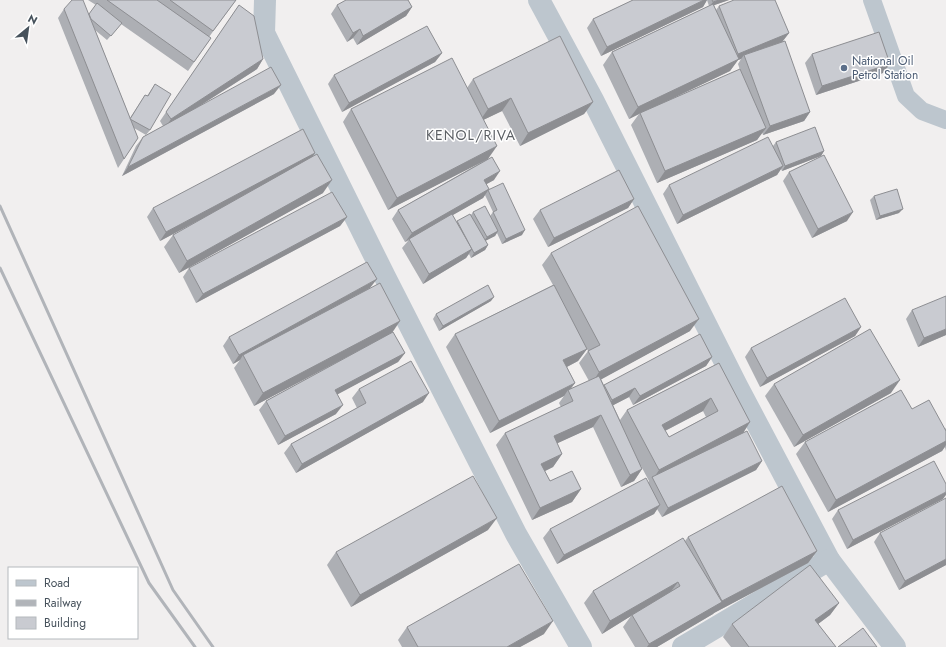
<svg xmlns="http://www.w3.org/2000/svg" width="946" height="647" font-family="Jost,sans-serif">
<rect width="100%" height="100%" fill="#f1efef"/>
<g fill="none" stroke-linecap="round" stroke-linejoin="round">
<path stroke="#bdc6ce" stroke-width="18" d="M 872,0 L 906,96 L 922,111 L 946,120"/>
<g stroke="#bdc6ce" stroke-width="22">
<path d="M 265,0 L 264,33 L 385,277 L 516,534 L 581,647"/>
<path d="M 539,0 L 593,100 L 737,386 L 829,560"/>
<path d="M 683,647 L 829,560 L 895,647"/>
</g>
<g stroke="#b1b4b9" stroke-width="3">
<path d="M 0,206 L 173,590 L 213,647"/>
<path d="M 0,268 L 149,583 L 195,647"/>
</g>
</g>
<g fill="#adafb4" fill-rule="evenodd">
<path d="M 88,0 L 236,0 L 209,37 L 211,38 L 188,71 L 121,24 L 107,40 L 95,30 L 130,118 L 145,95 L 147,96 L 155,84 L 150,130 L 146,135 L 134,128 L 138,138 L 118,168 L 58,18 L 64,9 L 89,14 L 96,5 Z"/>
<path d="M 345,0 L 408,0 L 412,7 L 406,16 L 357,45 L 353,38 L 347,42 L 331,14 L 337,5 L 345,1 Z"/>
<path d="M 633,0 L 729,0 L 714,5 L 716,10 L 719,6 L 789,33 L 783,41 L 810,112 L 804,121 L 763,135 L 762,132 L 757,140 L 657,183 L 631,125 L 639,114 L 629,119 L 603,65 L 612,52 L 709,6 L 707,0 L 703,7 L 601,56 L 587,28 L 593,19 ZM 741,59 L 738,64 L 740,70 L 669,100 L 730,71 L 738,60 Z"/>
<path d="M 239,5 L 263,59 L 257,69 L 195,109 L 274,94 L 122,176 L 136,146 L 143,137 L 163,126 L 160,121 Z"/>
<path d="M 442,53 L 435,62 L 342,112 L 328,84 L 334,75 Z"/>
<path d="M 812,54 L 890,64 L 883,73 L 816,95 L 805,63 Z"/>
<path d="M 473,79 L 593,102 L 584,114 L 520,146 L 502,111 L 483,120 L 488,159 L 494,180 L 486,184 L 489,189 L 522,235 L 502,244 L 497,233 L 495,236 L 485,241 L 488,245 L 485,250 L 471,258 L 469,254 L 466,258 L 423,284 L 402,248 L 408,241 L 405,242 L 392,219 L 398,210 L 485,160 L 388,210 L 343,122 L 351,109 L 467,88 ZM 485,195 L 493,212 L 490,216 L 473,212 L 471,215 L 456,222 L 452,215 L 483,198 Z"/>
<path d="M 776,142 L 824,151 L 821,156 L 782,171 L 781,169 L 777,175 L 677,224 L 663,194 L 669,185 L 773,146 Z"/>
<path d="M 315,153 L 312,157 L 323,193 L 179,273 L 164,247 L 173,235 L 205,217 L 160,241 L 147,217 L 153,208 Z"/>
<path d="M 789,172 L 847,221 L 812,238 L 783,181 Z"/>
<path d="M 874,196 L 899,213 L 876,220 L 870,200 Z"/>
<path d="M 634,199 L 628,208 L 548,247 L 533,219 L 540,210 Z"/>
<path d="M 347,217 L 340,226 L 196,303 L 183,277 L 189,268 Z"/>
<path d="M 551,253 L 690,331 L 601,379 L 604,385 L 712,357 L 706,366 L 633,405 L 629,397 L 613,405 L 620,420 L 627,410 L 719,363 L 744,432 L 762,461 L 756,470 L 662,517 L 657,509 L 654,514 L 557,564 L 543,538 L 550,529 L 648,483 L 649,481 L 640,464 L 642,469 L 634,481 L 621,487 L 593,427 L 557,443 L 562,454 L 553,467 L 545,471 L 550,481 L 581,489 L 572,502 L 532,520 L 496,445 L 505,433 L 561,407 L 559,403 L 564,396 L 490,433 L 446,347 L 455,334 L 553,285 L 542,265 ZM 576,329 L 588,351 L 579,363 L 589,381 L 570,389 L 575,383 L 567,367 L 578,361 L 587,349 ZM 703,411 L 706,417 L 669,437 L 665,431 Z"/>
<path d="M 370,288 L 392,332 L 405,353 L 398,362 L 337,394 L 336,414 L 278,445 L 259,410 L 266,401 L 339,361 L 254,406 L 234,368 L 240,360 L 233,364 L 223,346 L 229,337 Z"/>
<path d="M 491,301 L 439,331 L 433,319 L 436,314 Z"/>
<path d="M 912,310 L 946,335 L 918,347 L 906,319 Z"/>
<path d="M 861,327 L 855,336 L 760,387 L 745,357 L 751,348 Z"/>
<path d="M 774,384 L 891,393 L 794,447 L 765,396 Z"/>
<path d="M 359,389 L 423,402 L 296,473 L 284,453 L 291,444 L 357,408 L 352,398 Z"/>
<path d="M 912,409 L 945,429 L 946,428 L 946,451 L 945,447 L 942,451 L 828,512 L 796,454 L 805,442 Z"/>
<path d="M 943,499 L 847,549 L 832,519 L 838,510 Z"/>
<path d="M 488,530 L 351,607 L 327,565 L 336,552 Z"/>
<path d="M 880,533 L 946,565 L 899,590 L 874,542 Z"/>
<path d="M 688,537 L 817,551 L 808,563 L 714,613 L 713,614 L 657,647 L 635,647 L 623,627 L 631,616 L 602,634 L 584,603 L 593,591 L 685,541 Z"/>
<path d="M 839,603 L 830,615 L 818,624 L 836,647 L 731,647 L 723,637 L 732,624 Z"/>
<path d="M 407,627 L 544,634 L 520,647 L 402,647 L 398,640 Z"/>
</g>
<g fill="#8d8e92">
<path d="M 704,0 L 707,0 L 703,7 L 601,56 L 607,47 Z"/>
<path d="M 719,0 L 729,0 L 709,7 L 713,2 Z"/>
<path d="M 412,7 L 406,16 L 357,45 L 363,36 Z"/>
<path d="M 360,29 L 353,38 L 347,42 L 353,33 Z"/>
<path d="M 789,33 L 782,42 L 744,55 L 741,59 L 738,60 L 730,71 L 640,114 L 640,113 L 639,114 L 629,119 L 638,107 L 732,62 L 738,54 Z"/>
<path d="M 442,53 L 435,62 L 342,112 L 349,103 Z"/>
<path d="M 263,59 L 257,69 L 165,128 L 171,119 Z"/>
<path d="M 890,64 L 883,73 L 816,95 L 822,86 Z"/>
<path d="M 281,85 L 274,94 L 122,176 L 128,167 Z"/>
<path d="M 511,98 L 502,111 L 479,122 L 488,109 Z"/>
<path d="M 593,102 L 584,114 L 520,146 L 528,133 Z"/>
<path d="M 810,112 L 804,121 L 763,135 L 770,126 Z"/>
<path d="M 766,128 L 757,140 L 657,183 L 665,171 Z"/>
<path d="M 497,146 L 488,159 L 388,210 L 397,198 Z"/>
<path d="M 824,151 L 821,156 L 782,171 L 785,166 Z"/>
<path d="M 315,153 L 309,162 L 160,241 L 166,232 Z"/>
<path d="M 783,166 L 777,175 L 677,224 L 683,215 Z"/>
<path d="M 500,171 L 494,180 L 478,189 L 484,180 Z"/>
<path d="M 332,180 L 323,193 L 179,273 L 187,261 Z"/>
<path d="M 489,189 L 483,198 L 409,240 L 409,239 L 405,242 L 412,233 Z"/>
<path d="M 634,199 L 628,208 L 548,247 L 554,238 Z"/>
<path d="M 903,209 L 899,213 L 876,220 L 880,216 Z"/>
<path d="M 853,212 L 847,221 L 812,238 L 818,229 Z"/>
<path d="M 347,217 L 340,226 L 196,303 L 203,294 Z"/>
<path d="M 525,230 L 522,235 L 502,244 L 506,239 Z"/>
<path d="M 498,231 L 495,236 L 483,242 L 487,237 Z"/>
<path d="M 488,245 L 485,250 L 471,258 L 474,253 Z"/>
<path d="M 472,249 L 466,258 L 423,284 L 429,274 Z"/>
<path d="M 377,279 L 370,288 L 243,355 L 240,360 L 233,364 L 239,355 Z"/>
<path d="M 494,297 L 491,301 L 439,331 L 443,326 Z"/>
<path d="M 699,319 L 690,331 L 591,385 L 599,372 Z"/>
<path d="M 400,321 L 392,333 L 254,406 L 263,393 Z"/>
<path d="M 861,327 L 855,336 L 760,387 L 767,378 Z"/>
<path d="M 946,329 L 946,335 L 918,347 L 924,338 Z"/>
<path d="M 587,349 L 578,361 L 555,373 L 563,360 Z"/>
<path d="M 405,353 L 398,362 L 329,399 L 335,390 Z"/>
<path d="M 712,357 L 706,366 L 633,405 L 640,396 Z"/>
<path d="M 900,380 L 891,393 L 794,447 L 803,435 Z"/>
<path d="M 575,383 L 569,391 L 568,390 L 564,396 L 490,433 L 499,421 Z"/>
<path d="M 635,388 L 629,397 L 606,409 L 612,400 Z"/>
<path d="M 429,393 L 423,402 L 296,473 L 302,464 Z"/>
<path d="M 711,398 L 703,411 L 653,437 L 662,425 Z"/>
<path d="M 343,405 L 336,414 L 278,445 L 285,436 Z"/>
<path d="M 601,415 L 593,427 L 545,449 L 554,436 Z"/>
<path d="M 750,422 L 742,435 L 653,479 L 659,470 Z"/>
<path d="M 946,441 L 946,445 L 942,451 L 828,512 L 836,500 Z"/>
<path d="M 562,454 L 553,467 L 533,477 L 541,464 Z"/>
<path d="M 762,461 L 756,470 L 662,517 L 668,508 Z"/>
<path d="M 642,469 L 634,481 L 621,487 L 630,475 Z"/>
<path d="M 581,489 L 572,502 L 532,520 L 540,508 Z"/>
<path d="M 946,492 L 946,495 L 943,499 L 847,549 L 853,540 Z"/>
<path d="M 660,505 L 654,514 L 557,564 L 564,555 Z"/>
<path d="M 497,518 L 488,530 L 351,607 L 360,595 Z"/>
<path d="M 817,551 L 808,563 L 714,613 L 713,614 L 657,647 L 647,647 L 649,644 L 721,602 L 722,601 Z"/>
<path d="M 946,559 L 946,565 L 899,590 L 905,581 Z"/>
<path d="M 678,582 L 669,594 L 632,615 L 631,616 L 602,634 L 610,621 Z"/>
<path d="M 839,603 L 830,615 L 806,633 L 815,620 Z"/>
<path d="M 553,621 L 544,634 L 520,647 L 507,647 Z"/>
</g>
<g fill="#c9cbd1" stroke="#8d8e92" fill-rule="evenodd">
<path d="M 72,0 L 83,0 L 138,138 L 124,159 L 64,9 Z"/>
<path d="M 107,0 L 157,0 L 211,38 L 194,62 Z"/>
<path d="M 170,0 L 236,0 L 213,31 Z"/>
<path d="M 346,0 L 408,0 L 412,7 L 363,36 L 360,29 L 353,33 L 337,5 Z"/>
<path d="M 633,0 L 704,0 L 607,47 L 593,19 Z"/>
<path d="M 712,0 L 719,0 L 713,2 Z"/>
<path d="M 734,0 L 775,0 L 789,33 L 738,54 L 719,6 Z"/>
<path d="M 97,3 L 122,23 L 111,36 L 91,19 L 89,14 Z"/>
<path d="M 713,4 L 739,59 L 638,107 L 612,52 Z"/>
<path d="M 239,5 L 254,16 L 263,59 L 171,119 L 166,112 Z"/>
<path d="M 427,26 L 442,53 L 349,103 L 334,75 Z"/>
<path d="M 879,32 L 890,64 L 822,86 L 812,54 Z"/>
<path d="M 560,36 L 593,102 L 528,133 L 511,98 L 488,109 L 473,79 Z"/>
<path d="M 785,41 L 810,112 L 770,126 L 744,55 Z"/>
<path d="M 452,58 L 497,146 L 397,198 L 351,109 Z"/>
<path d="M 271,67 L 281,85 L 128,167 L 143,137 Z"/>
<path d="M 740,69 L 766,128 L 665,171 L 640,113 Z"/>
<path d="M 155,84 L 171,94 L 150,130 L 130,119 L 145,95 L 148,96 Z"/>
<path d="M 815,127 L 824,151 L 785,166 L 776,142 Z"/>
<path d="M 303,129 L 315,153 L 166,232 L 153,208 Z"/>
<path d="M 768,137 L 783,166 L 683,215 L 669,185 Z"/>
<path d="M 317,154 L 332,180 L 187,261 L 173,235 Z"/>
<path d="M 824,155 L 853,212 L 818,229 L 789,172 Z"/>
<path d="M 492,157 L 500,171 L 484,180 L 489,189 L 412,233 L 398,210 Z"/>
<path d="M 619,170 L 634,199 L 554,238 L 540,210 Z"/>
<path d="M 503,183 L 525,230 L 506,239 L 493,212 L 497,210 L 488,190 Z"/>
<path d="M 897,189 L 903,209 L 880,216 L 874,196 Z"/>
<path d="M 332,192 L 347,217 L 203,294 L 189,268 Z"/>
<path d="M 485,206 L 498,231 L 487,237 L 473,212 Z"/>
<path d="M 638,206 L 699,319 L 599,372 L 588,351 L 600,345 L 551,253 Z"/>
<path d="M 452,214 L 472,249 L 429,274 L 409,239 Z"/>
<path d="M 470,214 L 488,245 L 474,253 L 457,221 Z"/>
<path d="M 367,262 L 377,279 L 239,355 L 229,337 Z"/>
<path d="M 380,283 L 400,321 L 263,393 L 243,355 Z"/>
<path d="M 488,285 L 494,297 L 443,326 L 436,314 Z"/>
<path d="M 554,285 L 587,349 L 563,360 L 575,383 L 499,421 L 455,334 Z"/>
<path d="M 946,296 L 946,329 L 924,338 L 912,310 Z"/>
<path d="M 845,298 L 861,327 L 767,378 L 751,348 Z"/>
<path d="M 870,329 L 900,380 L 803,435 L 774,384 Z"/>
<path d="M 393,332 L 405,353 L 335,390 L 343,405 L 285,436 L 266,401 Z"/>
<path d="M 700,334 L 712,357 L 640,396 L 635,388 L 612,400 L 604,385 Z"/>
<path d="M 411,361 L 429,393 L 302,464 L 291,444 L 366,403 L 359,389 Z"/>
<path d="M 719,363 L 750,422 L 659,470 L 627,410 ZM 711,398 L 718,411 L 669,437 L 662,425 Z"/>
<path d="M 599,376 L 642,469 L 630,475 L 601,415 L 554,436 L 562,454 L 541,464 L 550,481 L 572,471 L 581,489 L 540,508 L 505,433 L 573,401 L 568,390 Z"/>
<path d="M 901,390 L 912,409 L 929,400 L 946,431 L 946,441 L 836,500 L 805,442 Z"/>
<path d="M 747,431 L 762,461 L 668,508 L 652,477 Z"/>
<path d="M 934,461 L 946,484 L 946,492 L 853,540 L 838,510 Z"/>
<path d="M 473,476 L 497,518 L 360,595 L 336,552 Z"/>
<path d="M 646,478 L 660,505 L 564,555 L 550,529 Z"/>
<path d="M 782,486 L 817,551 L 722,601 L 688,537 Z"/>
<path d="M 946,498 L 946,559 L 905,581 L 880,533 Z"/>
<path d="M 683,538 L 722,602 L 649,644 L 632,615 L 680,586 L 678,582 L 610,621 L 593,591 Z"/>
<path d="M 519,564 L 553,621 L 507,647 L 418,647 L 407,627 Z"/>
<path d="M 810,565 L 839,603 L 815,620 L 836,647 L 749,647 L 732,624 Z"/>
<path d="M 863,628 L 877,647 L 838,647 Z"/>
</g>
<circle fill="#5c6f8a" stroke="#fff" stroke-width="1.5" cx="844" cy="68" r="4"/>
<g text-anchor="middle" stroke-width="3" stroke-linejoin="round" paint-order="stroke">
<g font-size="12" fill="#4e5e75" stroke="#fff" text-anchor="start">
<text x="852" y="65">National Oil<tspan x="852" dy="14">Petrol Station</tspan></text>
</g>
<g font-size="14" letter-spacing="1" fill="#5b5f64" stroke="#fff">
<text x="471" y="140">KENOL/RIVA</text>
</g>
</g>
<rect x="8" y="567" width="130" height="72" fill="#ffffff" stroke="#b5babe"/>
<rect x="16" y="580" width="20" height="6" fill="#bdc6ce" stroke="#b5babe"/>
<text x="44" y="587" font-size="12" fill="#47525c">Road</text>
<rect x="16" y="600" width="20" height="6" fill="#b1b4b9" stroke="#b5babe"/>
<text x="44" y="607" font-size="12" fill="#47525c">Railway</text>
<rect x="16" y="617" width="20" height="12" fill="#c9cbd1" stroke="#b5babe"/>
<text x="44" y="627" font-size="12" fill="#47525c">Building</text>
<g transform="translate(28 28) rotate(29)" stroke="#ffffff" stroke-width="3" paint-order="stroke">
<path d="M0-3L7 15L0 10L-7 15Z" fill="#47525c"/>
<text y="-6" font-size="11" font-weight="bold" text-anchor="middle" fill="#47525c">N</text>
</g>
</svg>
